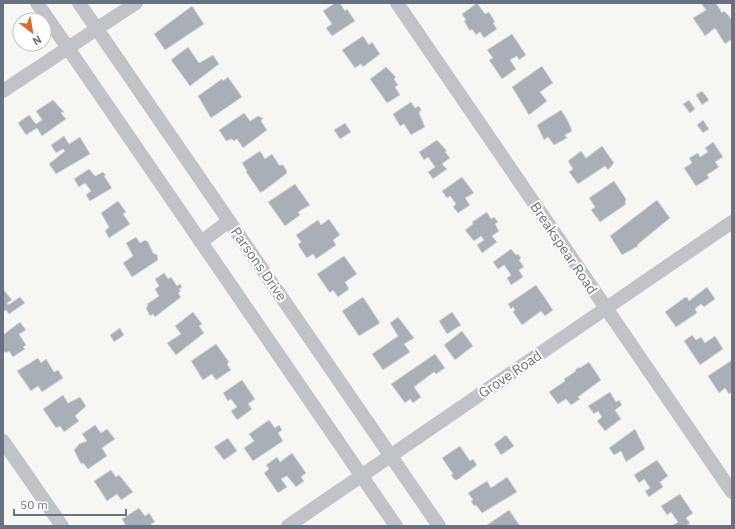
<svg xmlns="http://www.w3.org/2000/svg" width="735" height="529" font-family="'IBM Plex Sans',sans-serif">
<rect width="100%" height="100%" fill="#f6f6f3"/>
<g fill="#a9afb6" stroke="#d7d8d6">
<path d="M 335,3 L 340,3 L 345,11 L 347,9 L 355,21 L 332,36 L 326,28 L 332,24 L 323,11 Z"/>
<path d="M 477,3 L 485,14 L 489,12 L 495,22 L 493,23 L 497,29 L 484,38 L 480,32 L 476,35 L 472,29 L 470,31 L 464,21 L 466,20 L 462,14 Z"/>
<path d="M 701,3 L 716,3 L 722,13 L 724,11 L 729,16 L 732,21 L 732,39 L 725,44 L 715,28 L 705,36 L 693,18 L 706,10 Z"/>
<path d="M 192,6 L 204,24 L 165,50 L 154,34 Z"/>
<path d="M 512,34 L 526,55 L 519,60 L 517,56 L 510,60 L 516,69 L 502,79 L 489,60 L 493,58 L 487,50 Z"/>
<path d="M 363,36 L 369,45 L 372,42 L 380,54 L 363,67 L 361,64 L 355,68 L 342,50 Z"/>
<path d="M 188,47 L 199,63 L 213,55 L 219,64 L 190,86 L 171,60 Z"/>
<path d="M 542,66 L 553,83 L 540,92 L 547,101 L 529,115 L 512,87 Z"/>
<path d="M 386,67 L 396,77 L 394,79 L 398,85 L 395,87 L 400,95 L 387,103 L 370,79 Z"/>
<path d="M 228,77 L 242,97 L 211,118 L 198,96 L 222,79 L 223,81 Z"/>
<path d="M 702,91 L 709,100 L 702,105 L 696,95 Z"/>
<path d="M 53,100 L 64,112 L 61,113 L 66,119 L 42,136 L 37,128 L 26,135 L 18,123 L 29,115 L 36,124 L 42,120 L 36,111 Z"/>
<path d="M 689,100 L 695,109 L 690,113 L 683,104 Z"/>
<path d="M 411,102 L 415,108 L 419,106 L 421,110 L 419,113 L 425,127 L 411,135 L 404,124 L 400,126 L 393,114 Z"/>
<path d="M 561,110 L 568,121 L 572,131 L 565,135 L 567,138 L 554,145 L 548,137 L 544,140 L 537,125 Z"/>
<path d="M 244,113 L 250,121 L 258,116 L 263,118 L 261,121 L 267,130 L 243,148 L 237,139 L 234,141 L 232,139 L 226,141 L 219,130 Z"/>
<path d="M 703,120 L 709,129 L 703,133 L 697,125 Z"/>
<path d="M 345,123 L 351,132 L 340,139 L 334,130 Z"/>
<path d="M 64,136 L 69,144 L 80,137 L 90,154 L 56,174 L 49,164 L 65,151 L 63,149 L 56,153 L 51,145 Z"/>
<path d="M 437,140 L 447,151 L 445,152 L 450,158 L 442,164 L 447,169 L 433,179 L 428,172 L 435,167 L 428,157 L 424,160 L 419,152 Z"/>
<path d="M 713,142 L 723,157 L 715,162 L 719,167 L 707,175 L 709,178 L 696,186 L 684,168 L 692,163 L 689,158 L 698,153 L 700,157 L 708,152 L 705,148 Z"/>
<path d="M 602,146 L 614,163 L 608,170 L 605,166 L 578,184 L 569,172 L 573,169 L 568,161 L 581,151 L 586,158 Z"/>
<path d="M 260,151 L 265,159 L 272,154 L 279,165 L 283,165 L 287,171 L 286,174 L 262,192 L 260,192 L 246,172 L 247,171 L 242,163 Z"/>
<path d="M 89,169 L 95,176 L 103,172 L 106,175 L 104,176 L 112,188 L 90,201 L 86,195 L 91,191 L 85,183 L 79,187 L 74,179 Z"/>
<path d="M 462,177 L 474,193 L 465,198 L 470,205 L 458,213 L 453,207 L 456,204 L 450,196 L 447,198 L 442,191 Z"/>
<path d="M 614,181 L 626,199 L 625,205 L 600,222 L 591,210 L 595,207 L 589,198 Z"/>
<path d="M 295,184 L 310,205 L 298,212 L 300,215 L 285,226 L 268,202 Z"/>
<path d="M 657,200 L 670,218 L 637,245 L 638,246 L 622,255 L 610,236 Z"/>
<path d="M 118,201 L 126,212 L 123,214 L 130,224 L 109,238 L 105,231 L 109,227 L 101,213 Z"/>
<path d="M 487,212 L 491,219 L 494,217 L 498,222 L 495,224 L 499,231 L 492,236 L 497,242 L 482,253 L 477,245 L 484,240 L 481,236 L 474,241 L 465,230 L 473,224 L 472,222 Z"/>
<path d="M 329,219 L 340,235 L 333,240 L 336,245 L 316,259 L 313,254 L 307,258 L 298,245 L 301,242 L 296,235 L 318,220 L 321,225 Z"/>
<path d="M 136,237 L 140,243 L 145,240 L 148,242 L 153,253 L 157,255 L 158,260 L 132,277 L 123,263 L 133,256 L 126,243 Z"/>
<path d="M 511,249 L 516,255 L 518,254 L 521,258 L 519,260 L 524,267 L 519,270 L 523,277 L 511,285 L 507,278 L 511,275 L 504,265 L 498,269 L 493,262 Z"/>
<path d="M 344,256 L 357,274 L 345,282 L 349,289 L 338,297 L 333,290 L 330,293 L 317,274 Z"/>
<path d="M 164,273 L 168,279 L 171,277 L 177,286 L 180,284 L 182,287 L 179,289 L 181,291 L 178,293 L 181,297 L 155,317 L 153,314 L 150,316 L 146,308 L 148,306 L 147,304 L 159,296 L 155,289 L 159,286 L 155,279 Z"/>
<path d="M 536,285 L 553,310 L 545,316 L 541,311 L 522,325 L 513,312 L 515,310 L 513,307 L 511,309 L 508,304 Z"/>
<path d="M 707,287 L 715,299 L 704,307 L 701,304 L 695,309 L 697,313 L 676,327 L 665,312 L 684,298 L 687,297 L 689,301 Z"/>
<path d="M 3,289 L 12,300 L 7,303 L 8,305 L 20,297 L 25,303 L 9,314 L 6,310 L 3,312 Z"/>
<path d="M 363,297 L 380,323 L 359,336 L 342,311 Z"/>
<path d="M 193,312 L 202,324 L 199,326 L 204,333 L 176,355 L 167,343 L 181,334 L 175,326 Z"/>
<path d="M 452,312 L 461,325 L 447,334 L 439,321 Z"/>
<path d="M 398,317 L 414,338 L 404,344 L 410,352 L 383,370 L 372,354 L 398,336 L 390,323 Z"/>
<path d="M 20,322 L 26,330 L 19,334 L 26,345 L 23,347 L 25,349 L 13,357 L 9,351 L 6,353 L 3,351 L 3,335 Z"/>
<path d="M 120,328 L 124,335 L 114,342 L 110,335 Z"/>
<path d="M 462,331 L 473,346 L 455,360 L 444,345 Z"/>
<path d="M 692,335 L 696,340 L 701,337 L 705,343 L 715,336 L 723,349 L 700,365 L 684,341 Z"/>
<path d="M 216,344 L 229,362 L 227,364 L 231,370 L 216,380 L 212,374 L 203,380 L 191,361 Z"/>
<path d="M 435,354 L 445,368 L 436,374 L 434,372 L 414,387 L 421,397 L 413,403 L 410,399 L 405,403 L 391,384 Z"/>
<path d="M 38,358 L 41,363 L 46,359 L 54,372 L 58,370 L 63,378 L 42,392 L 38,386 L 31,391 L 17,371 Z"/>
<path d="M 732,360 L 732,392 L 729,394 L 725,388 L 719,393 L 708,376 Z"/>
<path d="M 589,362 L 601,380 L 578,397 L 580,399 L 571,405 L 566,399 L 558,404 L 549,392 L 565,381 L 564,379 L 576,371 L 575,370 L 579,367 L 580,368 Z"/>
<path d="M 242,380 L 255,399 L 248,404 L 252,409 L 237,420 L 231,411 L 237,407 L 231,399 L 228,401 L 223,393 Z"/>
<path d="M 610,392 L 616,402 L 619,400 L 622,405 L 615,410 L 621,419 L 605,431 L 597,421 L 602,417 L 598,411 L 594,414 L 588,406 Z"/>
<path d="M 63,395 L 68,403 L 80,397 L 86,406 L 75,416 L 79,421 L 64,432 L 60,426 L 56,428 L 43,409 Z"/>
<path d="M 269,420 L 275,428 L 279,425 L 282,430 L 278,433 L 283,441 L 253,461 L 244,448 L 254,441 L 249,434 Z"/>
<path d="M 95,425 L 101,433 L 107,429 L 115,439 L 102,448 L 107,456 L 88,469 L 83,463 L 81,464 L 74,450 L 79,444 L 87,441 L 82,434 Z"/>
<path d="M 635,429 L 645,449 L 626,462 L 621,451 L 614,455 L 609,448 Z"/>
<path d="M 506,435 L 514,446 L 501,455 L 494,444 Z"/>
<path d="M 228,438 L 237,451 L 224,460 L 214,447 Z"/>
<path d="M 460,446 L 470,461 L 473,459 L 477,465 L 457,480 L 455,480 L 451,475 L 453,474 L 442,458 Z"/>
<path d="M 292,453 L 306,473 L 301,477 L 304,481 L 296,487 L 287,476 L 281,479 L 287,487 L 278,493 L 264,473 L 269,469 L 266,465 L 277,457 L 280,462 Z"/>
<path d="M 657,460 L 668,476 L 660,482 L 663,487 L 649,497 L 645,491 L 650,488 L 644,479 L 639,483 L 634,475 Z"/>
<path d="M 111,470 L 116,477 L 119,475 L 133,492 L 121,500 L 117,494 L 107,501 L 94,481 Z"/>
<path d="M 507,477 L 517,492 L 482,513 L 476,505 L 474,506 L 471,501 L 473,500 L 468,493 L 487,481 L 491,488 Z"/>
<path d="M 680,494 L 693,513 L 686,518 L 690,523 L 686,526 L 674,526 L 673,525 L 678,522 L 671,512 L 667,515 L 661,506 Z"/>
<path d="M 139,508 L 145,516 L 149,513 L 155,522 L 151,524 L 152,526 L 126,526 L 122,519 Z"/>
<path d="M 509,510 L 520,526 L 488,526 L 487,525 Z"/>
</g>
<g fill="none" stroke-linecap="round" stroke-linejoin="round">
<g stroke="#c0c3c7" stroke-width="14">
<path d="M 37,3 L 396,526"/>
<path d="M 79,3 L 439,526"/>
<path d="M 397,3 L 732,492"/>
<path d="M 3,91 L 136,3"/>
<path d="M 201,242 L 229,221"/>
<path d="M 3,441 L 62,526"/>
<path d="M 288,526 L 732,222"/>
</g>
</g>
<g text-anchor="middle" stroke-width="4" stroke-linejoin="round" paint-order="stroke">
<g font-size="14" fill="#677382" stroke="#fff">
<text transform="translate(564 248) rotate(56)" y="5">Breakspear Road</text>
<text transform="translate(259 264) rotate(55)" y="5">Parsons Drive</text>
<text transform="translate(510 374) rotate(-34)" y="5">Grove Road</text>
</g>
</g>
<rect width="735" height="529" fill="none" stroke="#677382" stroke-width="8"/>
<g transform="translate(32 32) rotate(149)"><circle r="19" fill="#ffffff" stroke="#c2c7cd"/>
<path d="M0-3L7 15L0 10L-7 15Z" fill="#d86b32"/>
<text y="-6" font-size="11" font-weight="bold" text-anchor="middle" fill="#677382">N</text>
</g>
<path d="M14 509v6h112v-6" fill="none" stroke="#677382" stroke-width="2"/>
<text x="20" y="509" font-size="12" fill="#677382" stroke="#ffffff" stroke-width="3" paint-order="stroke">50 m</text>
</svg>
